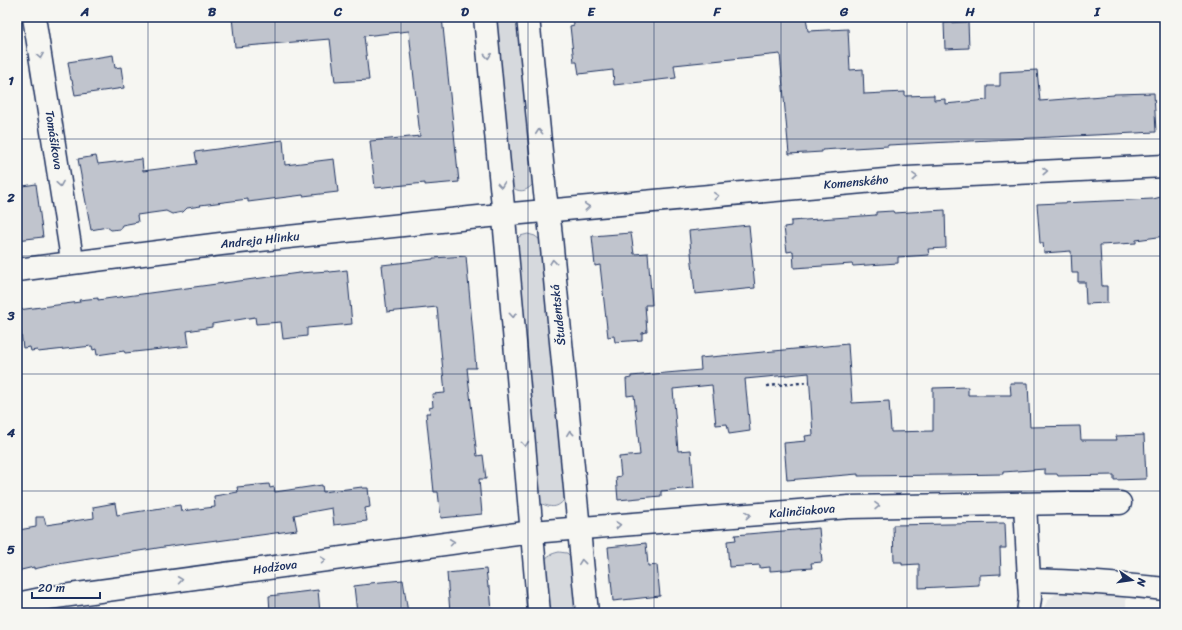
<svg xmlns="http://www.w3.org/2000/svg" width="1182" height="630" font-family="Sriracha,sans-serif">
<rect width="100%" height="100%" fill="#f6f6f2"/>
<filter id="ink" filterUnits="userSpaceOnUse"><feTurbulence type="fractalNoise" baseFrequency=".025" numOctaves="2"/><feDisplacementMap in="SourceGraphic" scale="8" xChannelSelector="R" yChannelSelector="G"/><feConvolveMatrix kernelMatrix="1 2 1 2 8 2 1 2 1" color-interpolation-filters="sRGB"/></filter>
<g filter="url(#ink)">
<path fill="#e6e7e7" d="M 1060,591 L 1126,593 L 1126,613 L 1041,613 L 1041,611 L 1049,599 Z"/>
<g fill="#d6d9dd" stroke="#78849e">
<path d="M 491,17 L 522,17 L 535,182 C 526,192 520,194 509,185 Z"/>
<path d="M 528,234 L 535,236 L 540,240 L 567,496 C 559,508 553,509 540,503 L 515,241 L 520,236 Z"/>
<path d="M 559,552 L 567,553 L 572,558 L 580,613 L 547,613 L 542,565 C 546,556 550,554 559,552 Z"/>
</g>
<g fill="#c0c4cd" stroke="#1b2f5e">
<path d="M 232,17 L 424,17 L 424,19 L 442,17 L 459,182 L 425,185 L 425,183 L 375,188 L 370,141 L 420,136 L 409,31 L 364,36 L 369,80 L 335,82 L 330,39 L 235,47 Z"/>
<path d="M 573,17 L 806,17 L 808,31 L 848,29 L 850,70 L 863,69 L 864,94 L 905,92 L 905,96 L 934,95 L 934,100 L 945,99 L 945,104 L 987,100 L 987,86 L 1000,86 L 1000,72 L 1037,70 L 1040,101 L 1114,95 L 1114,94 L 1154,93 L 1156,132 L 888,145 L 888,146 L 853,148 L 822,150 L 822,152 L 789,154 L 780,54 L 674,65 L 676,78 L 614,85 L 613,70 L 579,74 L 577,62 L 574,62 L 570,26 L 574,25 Z"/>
<path d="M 968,22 L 969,48 L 945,49 L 944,23 Z"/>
<path d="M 113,55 L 115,68 L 121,67 L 124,88 L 75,95 L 72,80 L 71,80 L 68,62 Z"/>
<path d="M 283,140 L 285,165 L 334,159 L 338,192 L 303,196 L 303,195 L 248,202 L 248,199 L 200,205 L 201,206 L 187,208 L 183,212 L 172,214 L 166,211 L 137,215 L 138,222 L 122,225 L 120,229 L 111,230 L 107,227 L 91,230 L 78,159 L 96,156 L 98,164 L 142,159 L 143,171 L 197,164 L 195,152 Z"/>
<path d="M 36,184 L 43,237 L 17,240 L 17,187 Z"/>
<path d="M 1165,196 L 1165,236 L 1136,240 L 1136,243 L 1100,245 L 1102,286 L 1107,286 L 1107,303 L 1086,304 L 1085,282 L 1078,282 L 1078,273 L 1072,273 L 1071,251 L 1044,253 L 1043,243 L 1040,243 L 1037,204 L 1153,199 Z"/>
<path d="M 945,210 L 946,248 L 928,249 L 929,255 L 898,257 L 898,263 L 853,266 L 852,264 L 794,268 L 793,251 L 787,252 L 784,227 L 791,226 L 791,221 L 876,215 L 876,212 L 893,211 L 894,213 Z"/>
<path d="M 749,225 L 755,288 L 695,294 L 689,231 Z"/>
<path d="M 631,233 L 634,254 L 648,253 L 652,305 L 645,305 L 647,332 L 642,333 L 642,340 L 615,342 L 614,336 L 608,337 L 600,265 L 595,266 L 592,236 Z"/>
<path d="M 466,256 L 476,368 L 467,368 L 477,456 L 483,455 L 486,479 L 479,479 L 482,514 L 441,518 L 438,492 L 434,492 L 426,413 L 430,413 L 429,408 L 433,407 L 432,394 L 445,393 L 437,307 L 387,312 L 382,265 L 433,259 L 433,258 Z"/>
<path d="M 347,270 L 352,324 L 307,328 L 307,336 L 283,339 L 281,322 L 256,324 L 255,317 L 212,324 L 212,327 L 187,331 L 189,346 L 125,353 L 124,351 L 97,355 L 96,349 L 93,350 L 92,346 L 38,352 L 37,350 L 31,351 L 30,347 L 23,348 L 18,310 L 80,302 L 79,300 L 98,298 L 98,300 L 112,298 L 299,273 L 329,271 L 330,272 Z"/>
<path d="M 848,344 L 852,403 L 889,401 L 891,432 L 933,431 L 933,388 L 968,387 L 968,395 L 1011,395 L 1010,383 L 1028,383 L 1030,427 L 1080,426 L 1081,440 L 1117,440 L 1116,436 L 1144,435 L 1146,479 L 1114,480 L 1114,475 L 1058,476 L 1057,474 L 1045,474 L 1045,469 L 1003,472 L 1003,474 L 947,475 L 858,476 L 858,474 L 787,480 L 784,443 L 806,441 L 805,436 L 813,435 L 809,373 L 745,379 L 750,431 L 729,434 L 727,424 L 716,425 L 712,385 L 673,389 L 678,451 L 691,450 L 694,488 L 661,491 L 661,496 L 618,500 L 616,477 L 621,476 L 619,457 L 640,455 L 634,395 L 627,396 L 626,379 L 631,378 L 631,376 L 701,370 L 700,358 Z"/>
<path d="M 269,484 L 270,488 L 274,487 L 275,492 L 322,485 L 323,492 L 362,487 L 362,488 L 368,488 L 370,507 L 365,508 L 367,521 L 334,525 L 332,508 L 294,515 L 297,530 L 217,541 L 217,540 L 170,546 L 52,565 L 34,569 L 34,567 L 17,571 L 17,536 L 20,536 L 19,530 L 36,527 L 36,517 L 44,517 L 46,525 L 94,518 L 93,507 L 115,503 L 117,515 L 180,505 L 181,511 L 215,507 L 214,496 L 238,492 L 237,487 Z"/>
<path d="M 1005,523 L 1006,548 L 1000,548 L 1001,574 L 979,575 L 979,585 L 919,588 L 919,564 L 902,565 L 902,562 L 894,562 L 893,525 Z"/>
<path d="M 819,528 L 822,562 L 811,563 L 812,568 L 770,571 L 770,567 L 760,568 L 760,565 L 729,567 L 727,541 L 736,540 L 735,535 Z"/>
<path d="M 646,543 L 648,566 L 657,565 L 660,596 L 613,601 L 608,547 Z"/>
<path d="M 486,569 L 488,587 L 490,587 L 492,613 L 450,613 L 447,573 Z"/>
<path d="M 403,580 L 408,613 L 357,613 L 354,586 L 370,584 L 370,583 Z"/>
<path d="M 318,590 L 320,613 L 270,613 L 269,596 Z"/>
</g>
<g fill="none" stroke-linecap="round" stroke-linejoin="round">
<defs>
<g id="minor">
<path d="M 34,17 L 70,246 L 72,262"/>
<path d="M 485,17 L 502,196 L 539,613"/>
<path d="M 528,17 L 545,193 L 550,227 L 587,613"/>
<path d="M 17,270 L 221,244 L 479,217 L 907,178 L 1165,166"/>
<path d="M 1025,504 L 1029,580 C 1075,581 1120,584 1165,589"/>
<path d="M 17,604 L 41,599 L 532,532 L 849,507 L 1067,503 L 1120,503"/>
<path d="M 1028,613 L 1030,598 L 1029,580"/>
</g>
</defs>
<use href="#minor" stroke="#1b2f5e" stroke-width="25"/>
<path stroke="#1b2f5e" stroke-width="2.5" stroke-dasharray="3 3" stroke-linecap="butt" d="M 767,386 L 810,382"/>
<use href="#minor" stroke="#f6f6f2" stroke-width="22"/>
</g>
<defs><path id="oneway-chevron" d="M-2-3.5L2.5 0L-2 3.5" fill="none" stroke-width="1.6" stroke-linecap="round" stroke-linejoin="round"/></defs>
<g stroke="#8892a8">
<use href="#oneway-chevron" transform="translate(40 56) rotate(81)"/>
<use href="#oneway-chevron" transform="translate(488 56) rotate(84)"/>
<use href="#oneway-chevron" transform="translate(539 132) rotate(-95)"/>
<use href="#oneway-chevron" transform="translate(1045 171) rotate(-3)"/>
<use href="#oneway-chevron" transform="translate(915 177) rotate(-3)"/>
<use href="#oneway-chevron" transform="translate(60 184) rotate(81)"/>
<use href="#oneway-chevron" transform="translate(501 185) rotate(84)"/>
<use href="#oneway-chevron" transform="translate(716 196) rotate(-5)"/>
<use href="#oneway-chevron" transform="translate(587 207) rotate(-5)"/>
<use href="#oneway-chevron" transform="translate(553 262) rotate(-96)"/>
<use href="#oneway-chevron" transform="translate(513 315) rotate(85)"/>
<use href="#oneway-chevron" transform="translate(570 433) rotate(-96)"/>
<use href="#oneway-chevron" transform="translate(525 444) rotate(85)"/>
<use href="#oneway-chevron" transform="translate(877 506) rotate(-1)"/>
<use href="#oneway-chevron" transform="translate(748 515) rotate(-5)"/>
<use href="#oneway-chevron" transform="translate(618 525) rotate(-5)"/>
<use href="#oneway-chevron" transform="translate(452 542) rotate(-8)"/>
<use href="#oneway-chevron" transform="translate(323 560) rotate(-8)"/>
<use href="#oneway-chevron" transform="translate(582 562) rotate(-96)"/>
<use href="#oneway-chevron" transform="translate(180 580) rotate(-8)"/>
</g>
</g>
<path fill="none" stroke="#1b2f5e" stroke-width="1" stroke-opacity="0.55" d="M 148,17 L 148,613M 275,17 L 275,613M 401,17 L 401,613M 528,17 L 528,613M 654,17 L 654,613M 781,17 L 781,613M 907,17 L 907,613M 1034,17 L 1034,613M 17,139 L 1165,139M 17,256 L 1165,256M 17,374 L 1165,374M 17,491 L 1165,491"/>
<g text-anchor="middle" stroke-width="4" stroke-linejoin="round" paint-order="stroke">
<g font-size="12" fill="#1b2f5e" stroke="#f6f6f2">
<text transform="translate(54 140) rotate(81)" y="4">Tomášikova</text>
<text transform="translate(856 182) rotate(-5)" y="4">Komenského</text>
<text transform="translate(260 240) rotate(-6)" y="4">Andreja Hlinku</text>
<text transform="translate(558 315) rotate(-96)" y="4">Študentská</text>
<text transform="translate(802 511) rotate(-5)" y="4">Kalinčiakova</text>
<text transform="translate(275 567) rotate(-8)" y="4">Hodžova</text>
</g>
</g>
<rect width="1182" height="630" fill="none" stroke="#f6f6f2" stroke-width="44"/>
<g transform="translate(1132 580) rotate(103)" stroke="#f6f6f2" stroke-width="3" paint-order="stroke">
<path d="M0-3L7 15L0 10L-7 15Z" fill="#1b2f5e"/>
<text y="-6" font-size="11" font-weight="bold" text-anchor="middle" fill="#1b2f5e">N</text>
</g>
<path d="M32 592v6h68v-6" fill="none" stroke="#1b2f5e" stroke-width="2"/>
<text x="38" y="592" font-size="12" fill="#1b2f5e" stroke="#f6f6f2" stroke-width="3" paint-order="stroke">20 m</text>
<rect x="22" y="22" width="1138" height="586" fill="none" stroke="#1b2f5e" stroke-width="1.5"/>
<g font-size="13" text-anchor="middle" font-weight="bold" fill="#1b2f5e">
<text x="85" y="16">A</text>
<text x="212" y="16">B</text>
<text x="338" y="16">C</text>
<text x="465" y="16">D</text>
<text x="591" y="16">E</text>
<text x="717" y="16">F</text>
<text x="844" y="16">G</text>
<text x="970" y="16">H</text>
<text x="1097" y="16">I</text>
<text x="11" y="85">1</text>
<text x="11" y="202">2</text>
<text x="11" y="320">3</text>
<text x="11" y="437">4</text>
<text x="11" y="554">5</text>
</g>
</svg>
